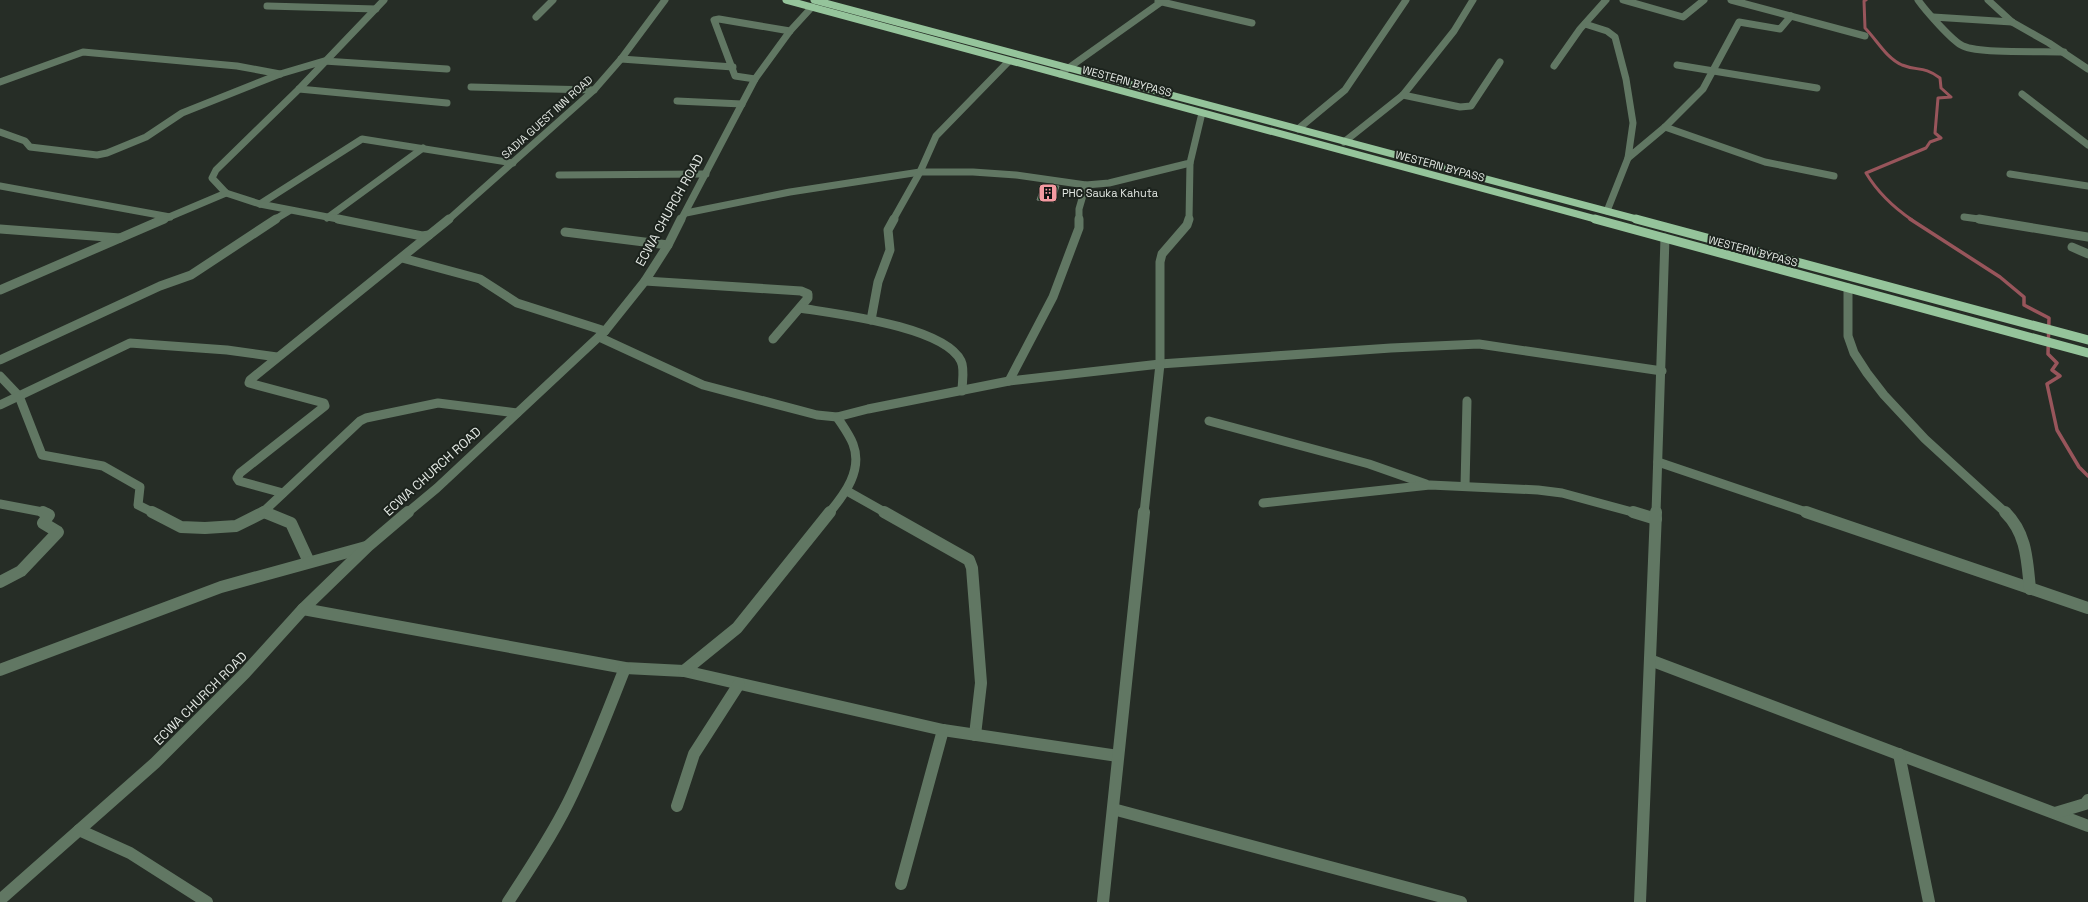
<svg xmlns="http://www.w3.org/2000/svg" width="2088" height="902" font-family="'Space Grotesk',sans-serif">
<rect width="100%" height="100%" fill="#262d26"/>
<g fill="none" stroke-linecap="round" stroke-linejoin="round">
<path stroke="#98555b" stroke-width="3" d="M 1866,0 L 1864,1 L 1865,28 C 1877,40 1886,58 1902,65 C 1917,71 1924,66 1940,78 L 1941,88 L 1951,97 L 1938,98 L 1935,133 L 1941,138 L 1930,142 L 1926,148 L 1866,173 C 1878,193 1893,207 1912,220"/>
<path stroke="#98555b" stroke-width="3.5" d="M 1910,219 L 2000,277 L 2024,297 L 2024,305 L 2049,318 L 2048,354 L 2057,363 L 2052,370 L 2060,376 L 2047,384 L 2057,430 L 2079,467 L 2088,476"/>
</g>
<path fill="#2c6036" stroke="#767f77" d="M 1042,185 L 1059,186 L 1054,202 L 1037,200 Z"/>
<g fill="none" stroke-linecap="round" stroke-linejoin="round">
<g stroke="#617763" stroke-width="7">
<path d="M 1623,0 L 1683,17 L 1704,0"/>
<path d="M 1731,0 L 1865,36"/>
<path d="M 1918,0 C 1925,10 1953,42 1963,46 C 1981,54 2041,51 2064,52"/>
<path d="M 1988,0 L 2012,22 L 2049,43 L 2088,69"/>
<path d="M 1158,1 L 1252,23"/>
<path d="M 267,6 L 376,9"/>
<path d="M 536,17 L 553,0"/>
<path d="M 1933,17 L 2012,22"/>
<path d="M 1585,24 L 1607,31 L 1615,37 L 1626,79 L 1633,123 L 1628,158 L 1665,127 L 1703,89 L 1739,22 L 1780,29 L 1791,16"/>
<path d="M 621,59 L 733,67"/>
<path d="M 1677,65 L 1817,88"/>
<path d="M 1554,66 L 1580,29 L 1606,0"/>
<path d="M 1060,74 L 1164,0"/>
<path d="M 755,79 L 735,76 L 714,20 L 719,19 L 790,31"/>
<path d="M 0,82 L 83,52 L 237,66 L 280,74"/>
<path d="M 471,87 L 594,90"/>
<path d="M 299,89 L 447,103"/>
<path d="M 2022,94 L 2088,145"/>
<path d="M 1403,95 L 1460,107 L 1471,106 L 1500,62"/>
<path d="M 677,101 L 742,104"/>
<path d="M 1665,127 L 1765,162 L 1834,176"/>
<path d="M 1298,129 L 1345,90 L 1406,0"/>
<path d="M 0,132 L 25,141 L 30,147 L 97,155 L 107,153 L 146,137 L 182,113 L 280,74 L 324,61 L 447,69"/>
<path d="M 1344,142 L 1403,95 L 1454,31 L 1473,0"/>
<path d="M 2010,174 L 2088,186"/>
<path d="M 559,175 L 706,174"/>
<path d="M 0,186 L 170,217"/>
<path d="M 260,204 L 362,139 L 513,163"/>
<path d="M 1607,211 L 1628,158"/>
<path d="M 686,213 L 790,192 L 920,172 L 973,172 L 1016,175 L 1086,185 L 1109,183 L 1190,163 L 1202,113"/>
<path d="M 1964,217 L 1986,220"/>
<path d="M 327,218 L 423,148"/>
<path d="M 162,220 L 226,193"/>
<path d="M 274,220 L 289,211"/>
<path d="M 343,220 L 260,204 L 226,193 L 212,178 L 216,170 L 299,89 L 384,0"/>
<path d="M 448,220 L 594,90 L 621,59 L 665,0"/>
<path d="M 681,220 L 755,79 L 790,31 L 812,7"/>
<path d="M 893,220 L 920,172 L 936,136 L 1009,61"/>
<path d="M 1079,220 L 1079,209 L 1086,185"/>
<path d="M 1189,220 L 1190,163"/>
</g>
<g stroke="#617763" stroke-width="9">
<path d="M 338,219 L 422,236 L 429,235"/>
<path d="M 1979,219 L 2088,237"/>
<path d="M 0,229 L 120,238"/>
<path d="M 565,232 L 668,245"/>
<path d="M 2072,247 L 2088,254"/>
<path d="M 402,258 L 480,279 L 517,303 L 605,331"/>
<path d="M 645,281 L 801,291 L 808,294 L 808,298 L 773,339"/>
<path d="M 1848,288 L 1848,336 L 1854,353 L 1867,373 L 1884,395 L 1925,439 L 2006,513"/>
<path d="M 0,290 L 164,219"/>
<path d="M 800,308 C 836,314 944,326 961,361 C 965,369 962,382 962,391"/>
<path d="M 871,320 L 878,282 L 890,250 L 888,230 L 894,219"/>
<path d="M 599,337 L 703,385 L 817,415 L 837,417 L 868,409 L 1009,381 L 1160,364 L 1391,348 L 1479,344 L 1662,371"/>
<path d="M 0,360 L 160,286 L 191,275 L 276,219"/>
<path d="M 0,376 L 19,396 L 42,455 L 103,466 L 140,487 L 138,505 L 154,513"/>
<path d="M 1009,381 L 1053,297 L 1079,228 L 1079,219"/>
<path d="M 0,405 L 130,343 L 227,350 L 277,357"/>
<path d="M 1209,421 L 1369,464 L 1426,484"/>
<path d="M 1658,462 L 1809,513"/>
<path d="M 1465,486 L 1467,401"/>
<path d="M 847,491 L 886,513"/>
<path d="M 283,493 L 239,481 L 237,478 L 240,473 L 325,406 L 324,403 L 249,383 L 250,380 L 449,219"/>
<path d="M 1263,503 L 1430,485 L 1538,490 L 1562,493 L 1636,513"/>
<path d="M 0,504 L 48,513"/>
<path d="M 264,512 L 267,513"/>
<path d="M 262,513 L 360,421 L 366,418 L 438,403 L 517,413"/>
<path d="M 407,513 L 437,488 L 605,331 L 645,281 L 668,245 L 681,219"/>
<path d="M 829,513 C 845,494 863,470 853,444 C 849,434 842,425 837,417"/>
<path d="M 1144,513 L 1160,364 L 1160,262 L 1162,254 L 1187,225 L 1189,219"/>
<path d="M 1656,513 L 1665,238"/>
</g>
<g stroke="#617763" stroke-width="12">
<path d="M 152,512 L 181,527 L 205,528 L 236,526 L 264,512"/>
<path d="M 264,512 L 291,523 L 309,562"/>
<path d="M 884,512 L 969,560 L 972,568 L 981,683 L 975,735"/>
<path d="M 1633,512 L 1656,519"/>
<path d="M 1806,512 L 2088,608"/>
<path d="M 2005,512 C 2027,534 2027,560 2030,589"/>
<path d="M 0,582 L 21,571 L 58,532 L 43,523 L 49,515 L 43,512"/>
<path d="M 303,609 L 625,668 L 684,671 L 943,730 L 1118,756"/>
<path d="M 1650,660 L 2088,826"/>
<path d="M 0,670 L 221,587 L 366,547"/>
<path d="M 684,671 L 737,628 L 830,512"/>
<path d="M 1899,754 L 1929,902"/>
<path d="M 677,806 L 694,754 L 739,684"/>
<path d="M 1113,809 L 1461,902"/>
<path d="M 2055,813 L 2085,804 L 2088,800"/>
<path d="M 79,830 L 130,853 L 207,902"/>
<path d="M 901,884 L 943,730"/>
<path d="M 0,900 L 155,763 L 245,673 L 303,609 L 368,546 L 408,512"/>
<path d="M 508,902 C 529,870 551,837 568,803 C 590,759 607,713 625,668"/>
<path d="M 1103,902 L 1144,512"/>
<path d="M 1640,902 L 1656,512"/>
</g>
<g stroke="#95c49b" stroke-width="7">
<path d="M 786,0 L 1599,220"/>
<path d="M 814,0 L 1640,220"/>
</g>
<g stroke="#95c49b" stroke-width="9">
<path d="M 1595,219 L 2088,353"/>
<path d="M 1636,219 L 2088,340"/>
</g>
</g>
<defs>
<symbol id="building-square" viewBox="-11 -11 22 22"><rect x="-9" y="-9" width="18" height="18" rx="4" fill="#f49aa1" stroke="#1c231d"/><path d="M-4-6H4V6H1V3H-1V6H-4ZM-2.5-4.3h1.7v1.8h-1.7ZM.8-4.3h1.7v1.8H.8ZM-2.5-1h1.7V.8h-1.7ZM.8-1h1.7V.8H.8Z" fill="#111"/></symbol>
</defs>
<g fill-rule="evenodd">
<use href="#building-square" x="1037" y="182" width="22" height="22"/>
</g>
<g text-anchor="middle" stroke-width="4" stroke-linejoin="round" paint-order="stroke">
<g font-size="11" fill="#e2e7e2" stroke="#1c231d">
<text transform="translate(1127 81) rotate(15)" y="4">WESTERN BYPASS</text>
<text transform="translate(547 117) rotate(-42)" y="4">SADIA GUEST INN ROAD</text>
<text transform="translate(1440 166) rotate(15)" y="4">WESTERN BYPASS</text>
<text transform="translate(1753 251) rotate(15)" y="4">WESTERN BYPASS</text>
</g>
<g font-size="11" fill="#e2e7e2" stroke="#1c231d" text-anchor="start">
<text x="1062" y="197">PHC Sauka Kahuta</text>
</g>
<g font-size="13" fill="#e2e7e2" stroke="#1c231d">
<text transform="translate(669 210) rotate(-61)" y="5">ECWA CHURCH ROAD</text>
<text transform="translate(432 471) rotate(-42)" y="5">ECWA CHURCH ROAD</text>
<text transform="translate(200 698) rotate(-45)" y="5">ECWA CHURCH ROAD</text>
</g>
</g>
</svg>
